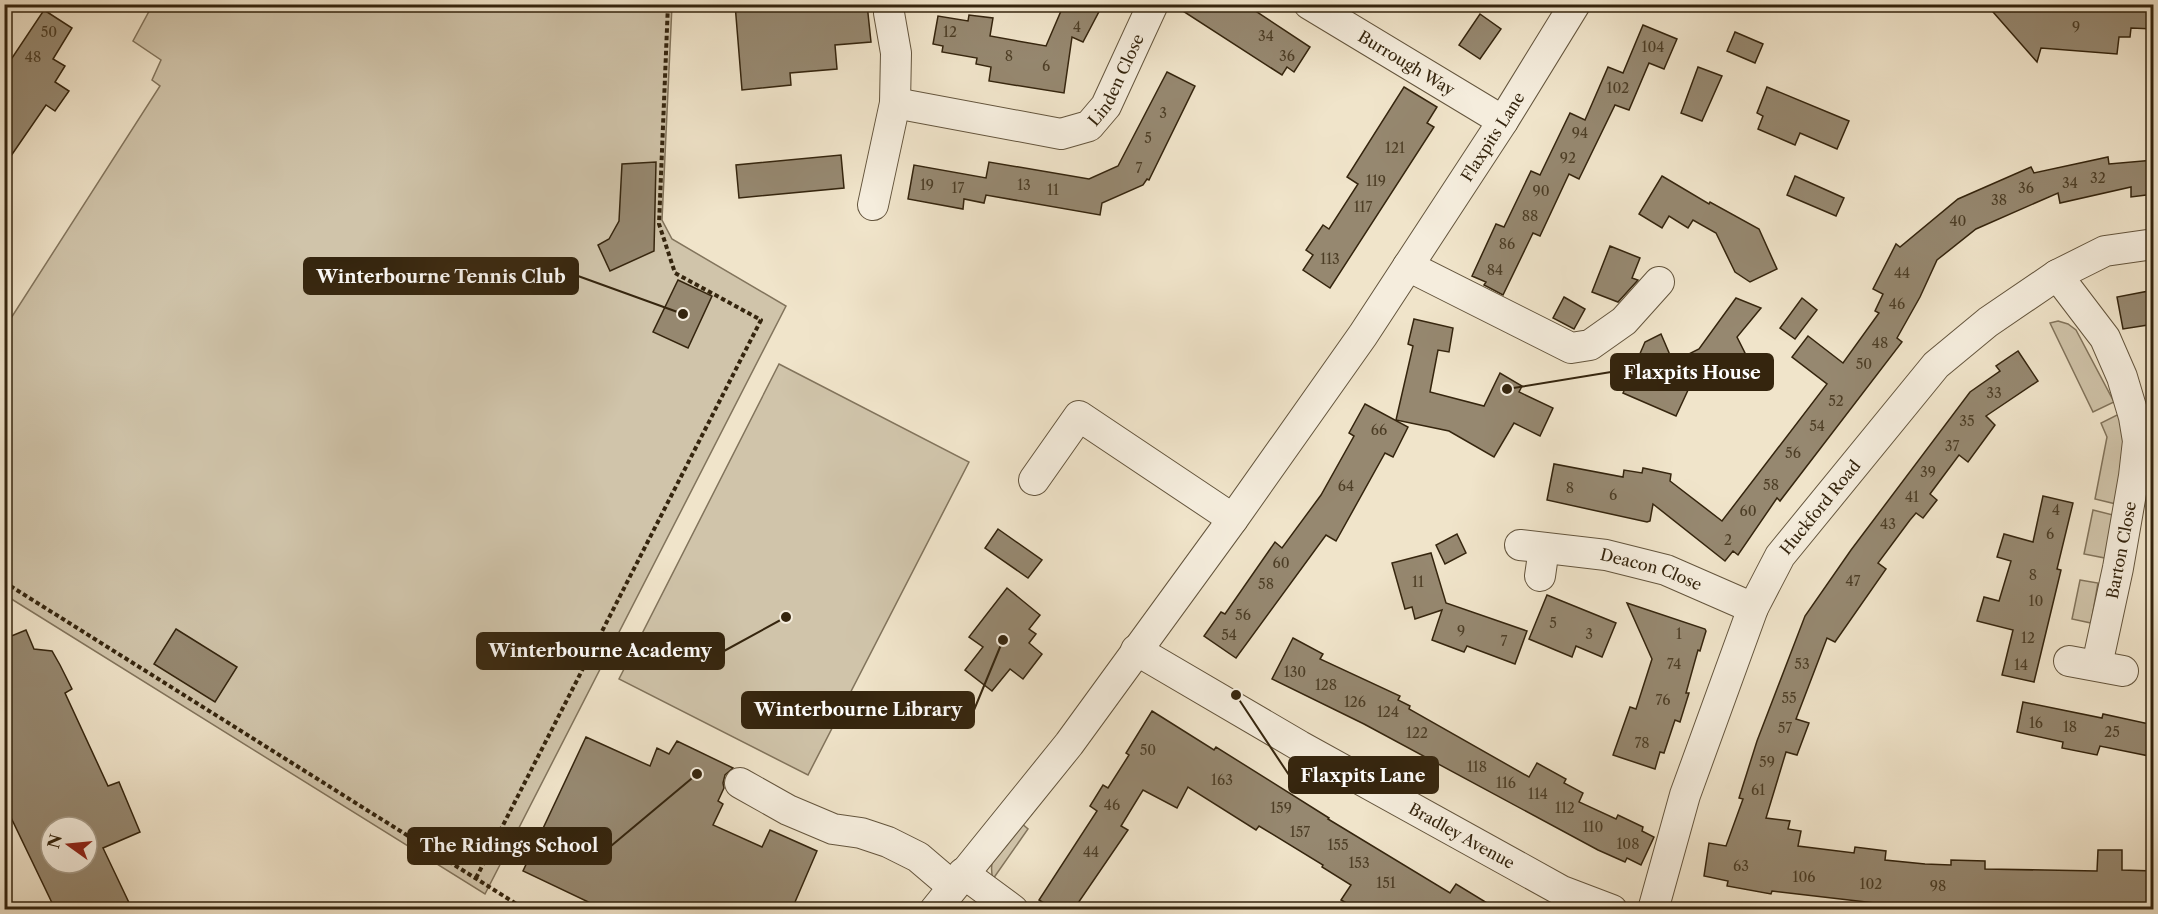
<svg xmlns="http://www.w3.org/2000/svg" width="2158" height="914" font-family="'Libre Caslon Text',serif">
<rect width="100%" height="100%" fill="#f0e4ca"/>
<filter id="stains"><feTurbulence type="fractalNoise" baseFrequency=".00333" numOctaves="4"/><feColorMatrix values="0 0 0 0 .2 0 0 0 0 .09 0 0 0 0 .02 0 0 0 .5 -.17"/></filter>
<radialGradient id="worn" r=".72"><stop offset=".6" stop-color="#630" stop-opacity="0"/><stop offset="1" stop-color="#630" stop-opacity=".3"/></radialGradient>
<g fill="#d0c4aa" stroke="#82745c" stroke-width="1.5">
<path d="M 153,4 L 672,5 L 662,220 L 672,239 L 786,306 L 485,894 L 5,595 L 4,329 L 160,86 L 152,80 L 161,60 L 133,41 Z"/>
<path d="M 2058,321 L 2068,324 L 2076,330 L 2114,402 L 2093,412 L 2050,323 Z"/>
<path d="M 779,364 L 969,462 L 808,775 L 619,679 Z"/>
<path d="M 2119,414 L 2128,445 L 2116,504 L 2095,499 L 2107,437 L 2101,423 Z"/>
<path d="M 2093,510 L 2113,515 L 2105,558 L 2084,554 Z"/>
<path d="M 2080,580 L 2098,583 L 2091,623 L 2072,619 Z"/>
<path d="M 1021,823 L 1028,829 L 993,879 C 986,854 1005,841 1021,823 Z"/>
</g>
<g fill="#968870" stroke="#35250e" stroke-width="1.5" fill-rule="evenodd">
<path d="M 735,4 L 867,4 L 871,42 L 835,45 L 837,69 L 790,73 L 791,85 L 742,90 Z"/>
<path d="M 1064,4 L 1103,4 L 1083,42 L 1072,37 L 1064,93 L 989,81 L 991,67 L 976,64 L 977,58 L 942,52 L 943,46 L 933,44 L 938,16 L 968,21 L 969,15 L 993,18 L 990,36 L 1046,46 Z"/>
<path d="M 1172,4 L 1245,4 L 1310,47 L 1294,72 L 1287,67 L 1282,75 Z"/>
<path d="M 1986,4 L 2077,4 L 2131,7 L 2131,4 L 2154,4 L 2154,29 L 2131,28 L 2130,37 L 2119,37 L 2117,54 L 2041,48 L 2037,62 Z"/>
<path d="M 44,10 L 72,28 L 53,59 L 65,66 L 55,82 L 69,91 L 55,111 L 46,105 L 4,166 L 4,70 Z"/>
<path d="M 1480,14 L 1501,29 L 1480,59 L 1459,45 Z"/>
<path d="M 1643,25 L 1677,39 L 1664,69 L 1649,63 L 1629,110 L 1615,105 L 1579,179 L 1569,174 L 1540,236 L 1533,233 L 1503,295 L 1484,285 L 1486,282 L 1472,276 L 1496,224 L 1504,227 L 1531,171 L 1540,175 L 1570,113 L 1585,120 L 1608,67 L 1623,73 Z"/>
<path d="M 1735,32 L 1763,44 L 1755,63 L 1727,51 Z"/>
<path d="M 1698,67 L 1722,76 L 1702,121 L 1681,113 Z"/>
<path d="M 1167,72 L 1195,86 L 1149,180 L 1147,179 L 1143,185 L 1102,203 L 1100,215 L 986,195 L 984,203 L 964,199 L 963,209 L 908,199 L 914,165 L 986,178 L 989,162 L 1089,179 L 1118,166 Z"/>
<path d="M 1404,87 L 1437,107 L 1427,123 L 1434,127 L 1330,288 L 1303,270 L 1313,255 L 1306,250 L 1323,225 L 1329,229 L 1358,184 L 1347,177 Z"/>
<path d="M 1767,87 L 1849,121 L 1837,149 L 1800,133 L 1795,145 L 1758,129 L 1763,116 L 1757,113 Z"/>
<path d="M 841,155 L 844,188 L 739,198 L 736,165 Z"/>
<path d="M 2108,157 L 2109,164 L 2154,160 L 2154,194 L 2131,197 L 2131,187 L 2060,203 L 2058,193 L 1976,229 L 1937,260 L 1920,297 L 1897,338 L 1902,342 L 1780,501 L 1777,498 L 1738,555 L 1733,551 L 1725,561 L 1653,504 L 1650,521 L 1647,522 L 1547,500 L 1554,464 L 1623,477 L 1624,470 L 1642,473 L 1643,468 L 1671,474 L 1670,481 L 1722,521 L 1827,384 L 1792,357 L 1808,336 L 1843,363 L 1879,313 L 1875,311 L 1883,294 L 1873,289 L 1896,244 L 1900,247 L 1958,199 L 2031,167 L 2034,173 Z"/>
<path d="M 656,162 L 654,251 L 610,271 L 598,245 L 609,239 L 619,221 L 622,164 Z"/>
<path d="M 1662,176 L 1709,204 L 1710,202 L 1759,229 L 1777,269 L 1750,282 L 1735,272 L 1716,233 L 1693,220 L 1688,228 L 1669,216 L 1662,228 L 1639,214 Z"/>
<path d="M 1795,176 L 1844,198 L 1836,216 L 1787,195 Z"/>
<path d="M 1610,246 L 1640,258 L 1632,278 L 1638,280 L 1618,302 L 1592,292 Z"/>
<path d="M 678,280 L 712,296 L 688,348 L 653,332 Z"/>
<path d="M 2154,290 L 2154,324 L 2123,329 L 2117,297 Z"/>
<path d="M 1564,297 L 1585,309 L 1574,329 L 1553,318 Z"/>
<path d="M 1736,298 L 1761,308 L 1737,337 L 1745,353 L 1736,358 L 1738,364 L 1689,388 L 1676,416 L 1623,393 L 1645,342 L 1661,334 L 1673,362 L 1699,349 Z"/>
<path d="M 1802,298 L 1817,310 L 1795,339 L 1780,328 Z"/>
<path d="M 1414,319 L 1453,328 L 1449,352 L 1438,350 L 1430,392 L 1484,406 L 1500,373 L 1522,386 L 1519,392 L 1553,408 L 1540,436 L 1514,423 L 1494,457 L 1449,431 L 1396,420 L 1413,346 L 1408,344 Z"/>
<path d="M 2018,351 L 2038,381 L 1986,416 L 1995,425 L 1968,462 L 1959,455 L 1930,494 L 1937,500 L 1923,518 L 1916,513 L 1910,520 L 1878,563 L 1886,569 L 1835,642 L 1827,638 L 1796,719 L 1809,723 L 1797,755 L 1786,752 L 1766,818 L 1790,821 L 1788,829 L 1801,831 L 1798,846 L 1854,853 L 1855,847 L 1886,851 L 1885,860 L 1925,864 L 1951,865 L 1951,860 L 1985,861 L 1985,869 L 2097,871 L 2098,850 L 2122,850 L 2122,870 L 2154,871 L 2154,909 L 1918,908 L 1772,891 L 1771,894 L 1727,886 L 1728,881 L 1704,876 L 1709,843 L 1726,846 L 1743,799 L 1739,798 L 1757,741 L 1805,616 L 1851,550 L 1970,392 L 2000,371 L 1996,366 Z"/>
<path d="M 1365,404 L 1408,427 L 1393,457 L 1385,453 L 1336,541 L 1326,535 L 1236,658 L 1204,636 L 1221,612 L 1225,614 L 1275,542 L 1282,548 L 1321,495 L 1354,436 L 1349,433 Z"/>
<path d="M 2043,496 L 2073,503 L 2057,569 L 2061,570 L 2034,682 L 2002,675 L 2013,630 L 1977,621 L 1984,597 L 1999,601 L 2011,561 L 1997,557 L 2004,534 L 2033,542 Z"/>
<path d="M 998,529 L 1042,560 L 1028,578 L 985,548 Z"/>
<path d="M 1457,534 L 1466,553 L 1445,564 L 1436,545 Z"/>
<path d="M 1431,553 L 1446,603 L 1527,631 L 1515,664 L 1467,646 L 1464,652 L 1432,640 L 1442,610 L 1415,619 L 1412,607 L 1405,609 L 1392,563 Z"/>
<path d="M 1007,588 L 1040,615 L 1029,629 L 1036,634 L 1029,643 L 1042,654 L 1023,679 L 1010,669 L 992,691 L 965,670 L 983,647 L 969,637 Z"/>
<path d="M 1547,595 L 1616,623 L 1602,657 L 1576,646 L 1572,657 L 1529,639 Z"/>
<path d="M 1627,603 L 1705,629 L 1706,631 L 1700,651 L 1698,650 L 1686,693 L 1689,693 L 1680,722 L 1675,720 L 1664,753 L 1660,752 L 1655,769 L 1613,755 L 1630,707 L 1636,709 L 1652,659 Z"/>
<path d="M 176,629 L 237,667 L 215,702 L 154,664 Z"/>
<path d="M 26,630 L 34,649 L 52,651 L 60,665 L 72,689 L 65,693 L 108,786 L 119,782 L 140,832 L 103,848 L 132,909 L 55,909 L 4,803 L 4,639 ZM 51,827 L 87,827 L 87,863 L 51,863 Z"/>
<path d="M 1293,638 L 1323,654 L 1320,659 L 1400,696 L 1398,700 L 1410,706 L 1409,709 L 1529,777 L 1537,763 L 1566,779 L 1564,783 L 1583,793 L 1579,802 L 1616,819 L 1618,815 L 1643,827 L 1642,831 L 1654,837 L 1641,865 L 1627,858 L 1625,862 L 1598,850 L 1364,724 L 1272,679 Z"/>
<path d="M 2023,702 L 2102,718 L 2103,714 L 2154,725 L 2154,757 L 2100,746 L 2097,755 L 2062,748 L 2063,742 L 2017,732 Z"/>
<path d="M 1152,711 L 1214,750 L 1216,747 L 1329,818 L 1328,819 L 1450,893 L 1456,884 L 1497,909 L 1357,909 L 1341,900 L 1351,885 L 1322,867 L 1323,865 L 1259,826 L 1256,830 L 1188,787 L 1177,808 L 1143,790 L 1121,826 L 1128,830 L 1074,909 L 1053,909 L 1039,900 L 1097,811 L 1090,806 L 1103,785 L 1108,788 L 1129,755 L 1126,753 Z"/>
<path d="M 586,737 L 650,766 L 657,748 L 669,754 L 677,741 L 733,768 L 725,775 L 723,783 L 724,788 L 718,801 L 723,804 L 713,825 L 762,847 L 770,830 L 817,851 L 792,909 L 603,909 L 523,871 Z"/>
</g>
<g fill="none" stroke-linecap="round" stroke-linejoin="round">
<defs>
<g id="minor">
<path id="s1" d="M 1309,4 L 1503,121"/>
<path id="s2" d="M 895,103 L 1061,134 L 1089,126 L 1106,106 L 1153,4"/>
<path d="M 873,205 L 895,103 L 896,53 L 889,13"/>
<path d="M 1408,266 L 1571,348 L 1590,345 L 1624,321 L 1659,282"/>
<path d="M 2057,275 L 2105,338 L 2122,377 L 2134,417 L 2138,441 L 2134,476 L 2118,568 L 2097,665"/>
<path d="M 1034,480 L 1079,416 L 1233,519"/>
<path id="s3" d="M 1520,545 L 1606,555 L 1666,570 L 1753,608"/>
<path d="M 1540,576 L 1544,548"/>
<path id="s4" d="M 1136,650 L 1300,746 L 1562,891 L 1612,910"/>
<path d="M 2069,661 L 2123,671"/>
<path d="M 740,783 L 788,810 L 833,829 L 861,833 L 888,842 L 918,857 L 952,886"/>
<path d="M 963,873 L 1013,910"/>
<path id="s5" d="M 935,910 L 1069,744 L 1233,519 L 1363,335 L 1503,121 L 1575,4"/>
<path id="s6" d="M 1653,910 L 1685,795 L 1753,608 L 1780,556 L 1936,365 L 1988,322 L 2057,275 L 2105,251 L 2154,244"/>
</g>
</defs>
<use href="#minor" stroke="#64553d" stroke-width="32"/>
<g stroke="#35250e" stroke-width="4" stroke-dasharray="4.5 3" stroke-linecap="butt">
<path d="M 4,582 L 526,910"/>
<path d="M 476,878 L 761,320 L 675,273 L 659,224 L 668,4"/>
</g>
<use href="#minor" stroke="#f5eddd" stroke-width="30"/>
</g>
<g text-anchor="middle" stroke-width="5" stroke-linejoin="round" paint-order="stroke">
<g font-size="14" fill="#4d3e26">
<text x="1077" y="32">4</text>
<text x="2076" y="32">9</text>
<text x="49" y="37">50</text>
<text x="950" y="37">12</text>
<text x="1266" y="41">34</text>
<text x="1653" y="52">104</text>
<text x="1009" y="61">8</text>
<text x="1287" y="61">36</text>
<text x="33" y="62">48</text>
<text x="1046" y="71">6</text>
<text x="1618" y="93">102</text>
<text x="1163" y="118">3</text>
<text x="1580" y="138">94</text>
<text x="1148" y="143">5</text>
<text x="1395" y="153">121</text>
<text x="1568" y="163">92</text>
<text x="1139" y="173">7</text>
<text x="2098" y="183">32</text>
<text x="1376" y="186">119</text>
<text x="2070" y="188">34</text>
<text x="927" y="190">19</text>
<text x="1024" y="190">13</text>
<text x="958" y="193">17</text>
<text x="2026" y="193">36</text>
<text x="1053" y="195">11</text>
<text x="1541" y="196">90</text>
<text x="1999" y="205">38</text>
<text x="1363" y="212">117</text>
<text x="1530" y="221">88</text>
<text x="1958" y="226">40</text>
<text x="1507" y="249">86</text>
<text x="1330" y="264">113</text>
<text x="1495" y="275">84</text>
<text x="1902" y="278">44</text>
<text x="1897" y="309">46</text>
<text x="1880" y="348">48</text>
<text x="1864" y="369">50</text>
<text x="1994" y="398">33</text>
<text x="1836" y="406">52</text>
<text x="1967" y="426">35</text>
<text x="1817" y="431">54</text>
<text x="1379" y="435">66</text>
<text x="1952" y="451">37</text>
<text x="1793" y="458">56</text>
<text x="1928" y="477">39</text>
<text x="1771" y="490">58</text>
<text x="1346" y="491">64</text>
<text x="1570" y="493">8</text>
<text x="1613" y="500">6</text>
<text x="1912" y="502">41</text>
<text x="2056" y="515">4</text>
<text x="1748" y="516">60</text>
<text x="1888" y="529">43</text>
<text x="2050" y="539">6</text>
<text x="1728" y="545">2</text>
<text x="1281" y="568">60</text>
<text x="2033" y="580">8</text>
<text x="1853" y="586">47</text>
<text x="1418" y="587">11</text>
<text x="1266" y="589">58</text>
<text x="2036" y="606">10</text>
<text x="1243" y="620">56</text>
<text x="1553" y="628">5</text>
<text x="1461" y="636">9</text>
<text x="1589" y="639">3</text>
<text x="1679" y="639">1</text>
<text x="1229" y="640">54</text>
<text x="2028" y="643">12</text>
<text x="1504" y="646">7</text>
<text x="1674" y="669">74</text>
<text x="1802" y="669">53</text>
<text x="2021" y="670">14</text>
<text x="1295" y="677">130</text>
<text x="1326" y="690">128</text>
<text x="1789" y="703">55</text>
<text x="1663" y="705">76</text>
<text x="1355" y="707">126</text>
<text x="1388" y="717">124</text>
<text x="2036" y="728">16</text>
<text x="2070" y="732">18</text>
<text x="1785" y="733">57</text>
<text x="2112" y="737">25</text>
<text x="1417" y="738">122</text>
<text x="1642" y="748">78</text>
<text x="1148" y="755">50</text>
<text x="1767" y="767">59</text>
<text x="1477" y="772">118</text>
<text x="1222" y="785">163</text>
<text x="1506" y="788">116</text>
<text x="1758" y="795">61</text>
<text x="1538" y="799">114</text>
<text x="1112" y="810">46</text>
<text x="1281" y="813">159</text>
<text x="1565" y="813">112</text>
<text x="1593" y="832">110</text>
<text x="1300" y="837">157</text>
<text x="1628" y="849">108</text>
<text x="1338" y="850">155</text>
<text x="1091" y="857">44</text>
<text x="1359" y="868">153</text>
<text x="1741" y="871">63</text>
<text x="1804" y="882">106</text>
<text x="1386" y="888">151</text>
<text x="1871" y="889">102</text>
<text x="1938" y="891">98</text>
</g>
<g font-size="16" fill="#35250e" stroke="#f5eddd">
<text dy="6" stroke="none"><textPath href="#s1" startOffset="114">Burrough Way</textPath></text>
<text dy="6" stroke="none"><textPath href="#s2" startOffset="252">Linden Close</textPath></text>
<text dy="6" stroke="none"><textPath href="#s5" startOffset="954">Flaxpits Lane</textPath></text>
<text dy="6" stroke="none"><textPath href="#s6" startOffset="440">Huckford Road</textPath></text>
<text transform="translate(2121 550) rotate(-79)" y="6">Barton Close</text>
<text dy="6" stroke="none"><textPath href="#s3" startOffset="134">Deacon Close</textPath></text>
<text dy="6" stroke="none"><textPath href="#s4" startOffset="375">Bradley Avenue</textPath></text>
</g>
</g>
<path fill="none" stroke="#35250e" stroke-width="2" d="M683 314L578 276M1507 389L1611 372M786 617L724 651M1003 640L974 710M1236 695L1289 775M697 774L611 846"/>
<g fill="#35250e" stroke="#f5eddd" stroke-width="2">
<circle cx="683" cy="314" r="6"/>
<circle cx="1507" cy="389" r="6"/>
<circle cx="786" cy="617" r="6"/>
<circle cx="1003" cy="640" r="6"/>
<circle cx="1236" cy="695" r="6"/>
<circle cx="697" cy="774" r="6"/>
</g>
<g fill="#35250e" stroke="#35250e" stroke-width="2">
<rect x="304" y="258" width="274" height="36" rx="6"/>
<rect x="1611" y="354" width="162" height="36" rx="6"/>
<rect x="477" y="633" width="247" height="36" rx="6"/>
<rect x="742" y="692" width="232" height="36" rx="6"/>
<rect x="1289" y="757" width="149" height="36" rx="6"/>
<rect x="408" y="828" width="203" height="36" rx="6"/>
</g>
<g font-size="18" text-anchor="middle" font-weight="bold" fill="#fff">
<text x="441" y="283">Winterbourne Tennis Club</text>
<text x="1692" y="379">Flaxpits House</text>
<text x="600" y="657">Winterbourne Academy</text>
<text x="858" y="716">Winterbourne Library</text>
<text x="1363" y="782">Flaxpits Lane</text>
<text x="509" y="852">The Ridings School</text>
</g>
<rect width="2158" height="914" fill="none" stroke="#f0e4ca" stroke-width="24"/>
<rect x="6" y="6" width="2146" height="902" fill="none" stroke="#35250e" stroke-width="3"/>
<rect x="12" y="12" width="2134" height="890" fill="none" stroke="#35250e" stroke-width="1.5"/>
<g transform="translate(69 845) rotate(285)"><circle r="28" fill="#f5eddd" stroke="#a89d8a" stroke-width="1.5"/>
<path d="M0-4.5L10 22L0 15L-10 22Z" fill="#8f2418"/>
<text y="-9" font-size="16" font-weight="bold" text-anchor="middle" fill="#35250e">N</text>
</g>
<rect width="100%" height="100%" filter="url(#stains)"/>
<rect width="100%" height="100%" fill="url(#worn)"/>
</svg>
